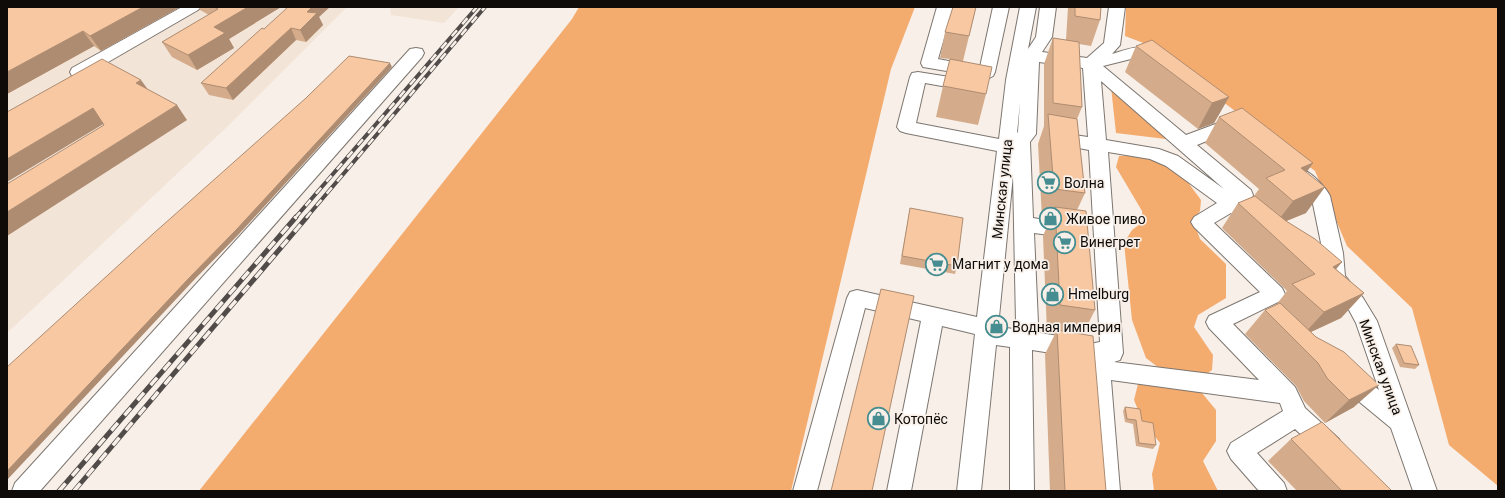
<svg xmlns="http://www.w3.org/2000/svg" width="1505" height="498" font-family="Roboto,sans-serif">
<rect width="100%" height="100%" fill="#f7efe8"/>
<g fill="#f3e4d8">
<path d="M 7,7 L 347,7 L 229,125 L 7,333 Z"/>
<path d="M 390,7 L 459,7 L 444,23 L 391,15 Z"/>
</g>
<g fill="#f4ab6e">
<path d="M 579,7 L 915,7 L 891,69 L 791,491 L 199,491 L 572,19 Z"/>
<path d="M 1126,7 L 1498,7 L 1498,486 L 1449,445 L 1412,308 L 1347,246 L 1315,171 L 1146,44 L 1125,36 Z"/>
<path d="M 1111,87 L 1174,140 L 1116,133 Z"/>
<path d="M 1150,155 L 1181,173 L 1201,200 L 1200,211 L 1193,220 L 1200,239 L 1226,264 L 1226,298 L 1198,315 L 1194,327 L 1213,355 L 1212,370 L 1203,377 L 1163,371 L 1146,358 L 1132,320 L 1124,243 L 1132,230 L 1143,222 L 1142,211 L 1116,167 L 1119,156 Z"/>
<path d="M 1177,383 L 1202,393 L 1216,410 L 1216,441 L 1203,461 L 1218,491 L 1154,491 L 1152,474 L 1160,443 L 1142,420 L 1134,400 L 1138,384 Z"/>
</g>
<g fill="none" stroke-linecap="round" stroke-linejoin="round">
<defs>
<g id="minor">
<path d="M 182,7 L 201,7 L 198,10 L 84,76 L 78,77 L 72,76 L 70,72 L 72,68 Z"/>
<path d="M 937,7 L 953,7 L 938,59 L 980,67 L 993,7 L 1009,7 L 995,72 L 993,76 L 970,89 L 964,90 L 925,83 L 916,123 L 999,139 L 1006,80 L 1020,7 L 1036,7 L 1028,49 L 1036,37 L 1040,7 L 1056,7 L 1052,37 L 1042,52 L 1087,58 L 1104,43 L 1109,7 L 1125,7 L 1120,45 L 1112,54 C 1134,48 1148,39 1163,62 L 1161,66 C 1151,68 1146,63 1139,57 L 1103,66 L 1186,135 L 1229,119 L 1235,117 L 1241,119 L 1244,123 L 1241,127 L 1197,145 L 1251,190 L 1253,195 L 1251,200 L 1245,203 L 1251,210 L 1248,215 L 1241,217 L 1231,213 L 1214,223 L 1282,288 L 1285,294 L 1282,300 L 1233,324 L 1295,387 L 1305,408 L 1339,439 L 1343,447 L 1339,455 L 1331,458 L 1323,455 L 1295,429 L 1257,453 L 1284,483 L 1287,491 L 1259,491 L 1231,459 L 1227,451 L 1231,443 L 1283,411 L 1280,403 L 1111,380 L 1120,491 L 1096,491 L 1086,352 L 1085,355 L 1077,357 L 1032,350 L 1034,491 L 1010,491 L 1010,347 L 996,345 L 981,491 L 957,491 L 975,334 L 942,326 L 911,491 L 887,491 L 921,321 L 865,308 L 817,491 L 793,491 L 847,298 L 850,292 L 857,290 L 977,317 L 997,151 L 906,133 L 900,131 L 897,127 L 910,77 L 912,73 L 918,72 L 962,79 L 970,75 L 929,68 L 923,67 L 921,63 ZM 1039,62 L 1083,68 L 1088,137 L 1053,132 L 1047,134 L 1044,138 L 1047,142 L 1089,150 L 1100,342 L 1089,344 L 1088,347 L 1085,341 L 1077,339 L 1034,332 L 1038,323 L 1034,233 L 1072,238 L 1079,236 L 1082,231 L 1079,226 L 1033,218 L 1030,142 L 1036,134 ZM 1101,81 L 1224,189 L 1178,156 L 1159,149 L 1106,140 ZM 1020,102 L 1018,132 L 1017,133 ZM 1108,152 L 1150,159 L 1166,166 L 1217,203 L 1194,217 L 1191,222 L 1194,227 L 1260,292 L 1209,316 L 1206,322 L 1209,328 L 1259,380 L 1114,362 L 1120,360 L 1123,353 ZM 1013,175 L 1016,323 L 1014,329 L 998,327 Z"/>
<path d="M 416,48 L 422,49 L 424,53 L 422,57 L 40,491 L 12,491 L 15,483 L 410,49 Z"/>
<path d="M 1300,168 C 1311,172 1325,186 1330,196 L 1343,253 L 1345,276 L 1363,298 L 1377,321 L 1437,491 L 1413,491 L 1391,428 L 1339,385 L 1336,378 L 1339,371 C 1355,365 1366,380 1379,390 L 1356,323 L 1349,310 L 1325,278 L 1323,253 L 1312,199 L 1291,175 L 1293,170 Z"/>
</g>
</defs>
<use href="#minor" stroke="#7d7670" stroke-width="2"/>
<use href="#minor" fill="#fff" fill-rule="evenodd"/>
<defs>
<g id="rail-far1">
<path d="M 295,218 L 477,7"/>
<path d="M 306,218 L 485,7"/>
</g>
<g id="rail">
<path d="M 59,491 L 296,217"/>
<path d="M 74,491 L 307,217"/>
</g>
</defs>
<use href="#rail-far1" stroke="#514c49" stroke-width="4"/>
<use href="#rail" stroke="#514c49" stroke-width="5"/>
<use href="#rail-far1" stroke="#f7efe8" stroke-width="2.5" stroke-dasharray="8" stroke-linecap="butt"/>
<use href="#rail" stroke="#f7efe8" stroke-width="3.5" stroke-dasharray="10" stroke-linecap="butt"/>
</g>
<g fill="#d5ac8b">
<path d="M 7,7 L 180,7 L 101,51 L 94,46 L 7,94 Z"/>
<path d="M 198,7 L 281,7 L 229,39 L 234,48 L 197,70 L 172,57 L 162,42 L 209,15 L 200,10 Z"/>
<path d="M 976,7 L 963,61 L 986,94 L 978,125 L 936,117 L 943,86 L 950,59 L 940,58 L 945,32 Z"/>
<path d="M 1068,7 L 1101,7 L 1100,20 L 1091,46 L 1079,44 L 1082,107 L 1077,119 L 1085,193 L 1077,210 L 1095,310 L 1083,334 L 1106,491 L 1050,491 L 1045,354 L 1055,334 L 1047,332 L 1043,236 L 1050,219 L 1042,218 L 1038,144 L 1044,126 L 1044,64 L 1053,38 L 1066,40 Z"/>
<path d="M 319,17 L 323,25 L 306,42 L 296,40 L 233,100 L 209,95 L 201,83 L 264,29 Z"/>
<path d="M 1136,46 L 1229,97 L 1214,123 L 1198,129 L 1125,72 Z"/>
<path d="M 1219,117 L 1313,163 L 1306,172 L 1306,213 L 1286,221 L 1342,262 L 1336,269 L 1364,293 L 1341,318 L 1311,332 L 1354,407 L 1325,423 L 1304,401 L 1296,386 L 1245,334 L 1265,310 L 1276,305 L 1287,291 L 1222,228 L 1238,203 L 1254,196 L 1259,189 L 1205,143 Z"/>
<path d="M 910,208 L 957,266 L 955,274 L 900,264 Z"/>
<path d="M 1396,344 L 1419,365 L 1415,369 L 1400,367 L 1392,348 Z"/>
<path d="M 1125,407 L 1142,421 L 1156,445 L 1153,449 L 1136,446 L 1133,424 L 1125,422 L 1123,411 Z"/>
<path d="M 1291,439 L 1392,491 L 1297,491 L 1268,461 Z"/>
</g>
<g fill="#ae8c71">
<path d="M 143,7 L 180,7 L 101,51 L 90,36 Z"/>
<path d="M 248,7 L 281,7 L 229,39 L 234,48 L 197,70 L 188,55 L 214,27 Z"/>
<path d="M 312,7 L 330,7 L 319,17 L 323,25 L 306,42 L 300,30 L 307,12 Z"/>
<path d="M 291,28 L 296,40 L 233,100 L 226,88 Z"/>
<path d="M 83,31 L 94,46 L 7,94 L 7,72 Z"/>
<path d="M 390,63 L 392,67 L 239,234 L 194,280 L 7,480 L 7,471 Z"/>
<path d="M 141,80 L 152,95 L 136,83 Z"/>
<path d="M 1229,97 L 1214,123 L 1198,129 L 1212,103 Z"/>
<path d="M 177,105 L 187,120 L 7,236 L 7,212 Z"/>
<path d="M 93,108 L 105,123 L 7,182 L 7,159 Z"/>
<path d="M 1313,163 L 1295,189 L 1283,194 L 1301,168 Z"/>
<path d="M 1325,187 L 1306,213 L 1274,226 L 1293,201 Z"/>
<path d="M 1342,262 L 1321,287 L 1333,267 Z"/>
<path d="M 1364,293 L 1341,318 L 1302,336 L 1324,312 Z"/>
<path d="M 1379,385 L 1354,407 L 1325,423 L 1349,400 Z"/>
</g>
<g fill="#f8c8a2" stroke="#ae8c71">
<path d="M 7,7 L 143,7 L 90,36 L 83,31 L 7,72 Z"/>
<path d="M 214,7 L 248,7 L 214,27 L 225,33 L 188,55 L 162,42 L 218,9 Z"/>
<path d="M 288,7 L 312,7 L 307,12 L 317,13 L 300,30 L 291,28 L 226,88 L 201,83 L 262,28 L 264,29 Z"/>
<path d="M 953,7 L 976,7 L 969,36 L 945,32 Z"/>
<path d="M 1075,7 L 1101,7 L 1100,20 L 1075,16 Z"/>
<path d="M 1053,38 L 1079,42 L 1082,107 L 1053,103 Z"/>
<path d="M 1152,40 L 1229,97 L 1212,103 L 1136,46 Z"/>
<path d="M 349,56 L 390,63 L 236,230 L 191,276 L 7,471 L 7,367 L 154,233 L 306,98 Z"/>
<path d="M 102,59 L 141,80 L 136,83 L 177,105 L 7,212 L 7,184 L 104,125 L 93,108 L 7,159 L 7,112 Z"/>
<path d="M 950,59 L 992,67 L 986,94 L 943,86 Z"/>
<path d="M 1242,108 L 1313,163 L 1301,168 L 1325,187 L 1293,201 L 1266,178 L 1285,170 L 1219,117 Z"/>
<path d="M 1048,114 L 1077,119 L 1085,193 L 1054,189 Z"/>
<path d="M 1255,196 L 1286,221 L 1315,239 L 1342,262 L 1333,267 L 1364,293 L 1324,312 L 1292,284 L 1315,274 L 1238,203 Z"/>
<path d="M 1055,207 L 1086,211 L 1095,310 L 1060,305 Z"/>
<path d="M 910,208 L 963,218 L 957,266 L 902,256 Z"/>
<path d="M 881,289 L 914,296 L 872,491 L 831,491 Z"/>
<path d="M 1280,303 L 1316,337 L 1344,352 L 1379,385 L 1349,400 L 1327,378 L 1318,363 L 1265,310 Z"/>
<path d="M 1057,330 L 1093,336 L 1106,491 L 1065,491 Z"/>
<path d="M 1396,344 L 1411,346 L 1419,365 L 1404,363 Z"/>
<path d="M 1125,407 L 1140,409 L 1142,421 L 1153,423 L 1156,445 L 1139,443 L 1136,420 L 1127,419 Z"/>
<path d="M 1322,422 L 1392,491 L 1342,491 L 1291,439 Z"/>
</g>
<defs>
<symbol id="supermarket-ring" viewBox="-11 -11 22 22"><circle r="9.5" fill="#f7efe8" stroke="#458d90" stroke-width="1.5"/><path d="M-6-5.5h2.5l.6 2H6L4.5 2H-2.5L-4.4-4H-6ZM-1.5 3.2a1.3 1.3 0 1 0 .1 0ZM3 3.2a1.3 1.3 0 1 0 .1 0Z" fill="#458d90"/></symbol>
<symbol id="shop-ring" viewBox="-11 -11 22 22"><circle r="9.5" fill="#f7efe8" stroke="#458d90" stroke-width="1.5"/><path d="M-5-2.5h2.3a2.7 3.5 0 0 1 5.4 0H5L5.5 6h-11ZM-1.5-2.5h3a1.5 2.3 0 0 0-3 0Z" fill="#458d90"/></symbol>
</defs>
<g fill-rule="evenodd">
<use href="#supermarket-ring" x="1036" y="170" width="25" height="25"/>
<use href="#shop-ring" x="1038" y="206" width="25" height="25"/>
<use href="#supermarket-ring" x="1052" y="230" width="25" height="25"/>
<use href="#supermarket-ring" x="924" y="252" width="25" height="25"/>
<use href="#shop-ring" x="1040" y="282" width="25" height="25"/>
<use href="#shop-ring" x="984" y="314" width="25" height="25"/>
<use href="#shop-ring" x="866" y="406" width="25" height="25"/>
</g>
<g text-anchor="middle" stroke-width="3.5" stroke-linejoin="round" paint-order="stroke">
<g font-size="14" fill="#0e0b09" stroke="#f7efe8" text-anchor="start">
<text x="1064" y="188">Волна</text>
<text x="1066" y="224">Живое пиво</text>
<text x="1080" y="247">Винегрет</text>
<text x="952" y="269">Магнит у дома</text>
<text x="1068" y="299">Hmelburg</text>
<text x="1012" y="332">Водная империя</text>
<text x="894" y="424">Котопёс</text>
</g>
<g font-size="14" fill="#0e0b09" stroke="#f7efe8">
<text transform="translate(1002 189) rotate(-84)" y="5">Минская улица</text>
<text transform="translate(1381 367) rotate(70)" y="5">Минская улица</text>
</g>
</g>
<rect width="1505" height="498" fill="none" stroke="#0e0b09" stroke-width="16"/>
</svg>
